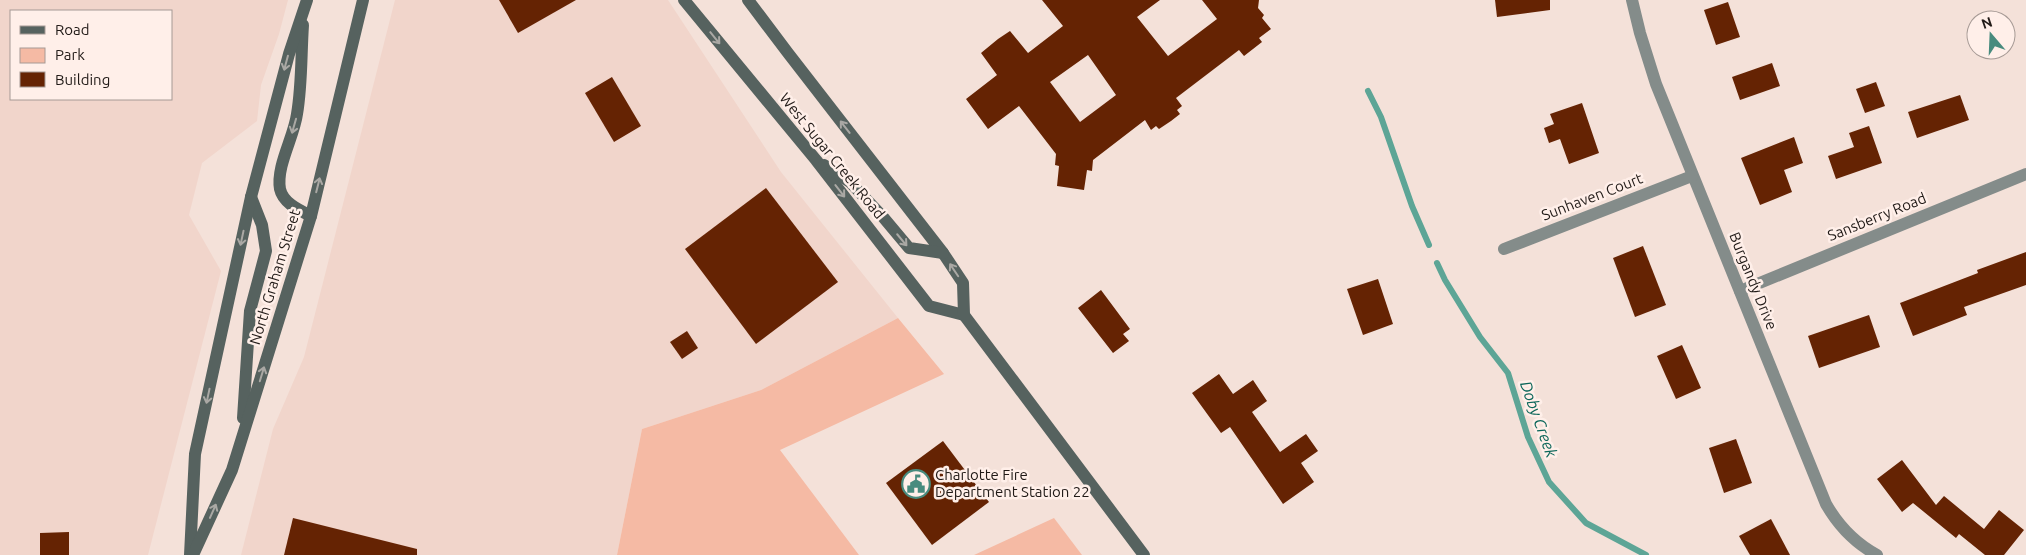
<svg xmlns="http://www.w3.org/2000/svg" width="2026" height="555" font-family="Ubuntu,sans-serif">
<rect width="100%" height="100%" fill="#f4e1d9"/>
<g fill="#f1d5cb" fill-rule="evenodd">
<path d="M 0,0 L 288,0 L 279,34 L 261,85 L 257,121 L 202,163 L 189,215 L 221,271 L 148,555 L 0,555 ZM 11,11 L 171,11 L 171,99 L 11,99 Z"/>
<path d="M 395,0 L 668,0 L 781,172 L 898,318 L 761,390 L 642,429 L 617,555 L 241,555 L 273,429 L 304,357 Z"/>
</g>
<g fill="#f5baa4">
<path d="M 898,318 L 944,374 L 780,450 L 859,555 L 617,555 L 642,429 L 761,390 Z"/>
<path d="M 1054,518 L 1082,555 L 974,555 Z"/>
</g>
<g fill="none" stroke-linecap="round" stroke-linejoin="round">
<g stroke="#5da596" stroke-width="6">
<path d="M 1368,91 L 1381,117 L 1412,206 L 1429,245"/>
<path d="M 1437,263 L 1445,280 L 1480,337 L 1508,373 L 1528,437 L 1549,482 L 1586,523 L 1646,555"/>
</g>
</g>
<g fill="#652303" fill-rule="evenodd">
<path d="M 499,0 L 576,0 L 518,33 Z"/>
<path d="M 1042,0 L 1160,0 L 1137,17 L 1168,56 L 1217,19 L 1202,0 L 1259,0 L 1258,8 L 1264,15 L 1262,18 L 1271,29 L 1259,38 L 1262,42 L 1244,56 L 1239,50 L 1176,98 L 1182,106 L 1177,110 L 1180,114 L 1171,121 L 1159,129 L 1156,126 L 1151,130 L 1145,120 L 1093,160 L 1092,171 L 1087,170 L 1084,190 L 1057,186 L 1059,166 L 1055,165 L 1056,154 L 1019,106 L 988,129 L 966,99 L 997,75 L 981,53 L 998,39 L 1010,31 L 1028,53 L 1063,26 ZM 1088,55 L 1116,95 L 1080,122 L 1050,82 Z"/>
<path d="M 1495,0 L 1550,0 L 1550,10 L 1497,17 Z"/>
<path d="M 1728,2 L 1740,37 L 1716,45 L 1704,10 Z"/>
<path d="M 1772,63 L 1780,86 L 1740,100 L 1732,77 Z"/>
<path d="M 612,77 L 641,126 L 614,142 L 585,93 Z"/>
<path d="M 1876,82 L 1885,106 L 1865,113 L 1856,89 Z"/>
<path d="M 1960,95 L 1969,120 L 1917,138 L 1908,112 Z"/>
<path d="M 1582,103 L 1599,153 L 1569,164 L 1560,139 L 1549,143 L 1544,128 L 1554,124 L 1550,114 Z"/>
<path d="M 1869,126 L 1882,163 L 1836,179 L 1828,156 L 1854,147 L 1849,133 Z"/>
<path d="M 1794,137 L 1803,163 L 1784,170 L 1792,192 L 1760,205 L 1741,158 Z"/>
<path d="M 766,188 L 838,282 L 756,344 L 685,249 Z"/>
<path d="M 1643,246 L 1666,305 L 1635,317 L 1613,258 Z"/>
<path d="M 2026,252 L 2026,285 L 1964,307 L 1967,315 L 1913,336 L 1900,303 L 1978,273 L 1977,270 Z"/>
<path d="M 1378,279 L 1393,324 L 1363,335 L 1347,289 Z"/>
<path d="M 1101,290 L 1130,329 L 1123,334 L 1129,341 L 1113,353 L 1078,308 Z"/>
<path d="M 1869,315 L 1880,347 L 1819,368 L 1808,336 Z"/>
<path d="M 687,331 L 698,348 L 682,359 L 670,342 Z"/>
<path d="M 1682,345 L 1701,388 L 1676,399 L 1657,356 Z"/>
<path d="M 1219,374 L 1233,394 L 1253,380 L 1267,401 L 1252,412 L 1280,452 L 1306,434 L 1318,451 L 1301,463 L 1314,482 L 1283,504 L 1230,427 L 1221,433 L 1192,393 Z"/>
<path d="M 1736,439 L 1752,483 L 1724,493 L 1709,448 Z"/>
<path d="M 943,441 L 989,502 L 932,545 L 886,483 Z"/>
<path d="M 1902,460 L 1936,505 L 1944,496 L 1984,529 L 1999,510 L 2024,530 L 2004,555 L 1985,555 L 1959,534 L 1956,538 L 1913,503 L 1902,512 L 1877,479 Z"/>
<path d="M 293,518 L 417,549 L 417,555 L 284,555 Z"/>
<path d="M 1771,519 L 1790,555 L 1750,555 L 1739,536 Z"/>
<path d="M 69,532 L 69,555 L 40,555 L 40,533 Z"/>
</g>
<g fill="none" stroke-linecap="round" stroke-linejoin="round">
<g stroke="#848c8a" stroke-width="12">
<path d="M 1632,0 L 1640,33 L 1656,84 L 1826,504 C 1838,525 1855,543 1877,555"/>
<path d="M 1504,249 L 1692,176"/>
<path d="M 1740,291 L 2026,174"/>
</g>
<g stroke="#56625f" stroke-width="12">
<path d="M 684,0 L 816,160 L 929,306 L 964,315"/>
<path d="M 748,0 L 788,53 L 943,253 L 963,283 L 964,315 L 1144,555"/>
<path d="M 303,25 C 301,54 302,85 297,114 C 294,137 276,166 280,189 C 283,203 299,210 311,216"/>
<path d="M 824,165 L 850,182 L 883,217 L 909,248 L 943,253"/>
<path d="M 243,418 L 250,311 L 266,251 L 262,225 L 251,197"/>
<path d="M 190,555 L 195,454 L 251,197 L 289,54 L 307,0"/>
<path d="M 193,555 L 232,470 L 311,216 L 363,0"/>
</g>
</g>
<defs><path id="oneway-shaft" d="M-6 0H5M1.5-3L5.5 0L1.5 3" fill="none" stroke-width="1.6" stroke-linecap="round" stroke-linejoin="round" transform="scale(1.25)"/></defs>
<g stroke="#aaa8a4">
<use href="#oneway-shaft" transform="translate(715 38) rotate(51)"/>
<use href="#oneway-shaft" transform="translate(286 63) rotate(105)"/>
<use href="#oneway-shaft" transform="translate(294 126) rotate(106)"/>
<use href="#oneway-shaft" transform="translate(845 127) rotate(-128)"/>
<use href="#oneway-shaft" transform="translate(318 185) rotate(-76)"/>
<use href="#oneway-shaft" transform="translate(840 191) rotate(52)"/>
<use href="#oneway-shaft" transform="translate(242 238) rotate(102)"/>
<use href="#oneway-shaft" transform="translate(902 240) rotate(50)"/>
<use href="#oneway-shaft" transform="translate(954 270) rotate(-124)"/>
<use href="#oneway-shaft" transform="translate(262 374) rotate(-73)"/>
<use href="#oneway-shaft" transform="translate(208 396) rotate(102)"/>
<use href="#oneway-shaft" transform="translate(213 511) rotate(-66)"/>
</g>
<defs>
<symbol id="civic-ring" viewBox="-11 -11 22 22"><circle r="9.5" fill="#ffefe9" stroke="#488b7e" stroke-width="1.5"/><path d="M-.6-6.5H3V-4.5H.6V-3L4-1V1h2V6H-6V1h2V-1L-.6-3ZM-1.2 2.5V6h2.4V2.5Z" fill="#488b7e"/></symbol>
</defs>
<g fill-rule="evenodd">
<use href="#civic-ring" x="900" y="468" width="32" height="32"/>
</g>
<g text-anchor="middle" stroke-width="5" stroke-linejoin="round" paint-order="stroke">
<g font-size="15" fill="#211a17" stroke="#ffefe9">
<text transform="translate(832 156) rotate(51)" y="5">West Sugar Creek Road</text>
<text transform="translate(1592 197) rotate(-21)" y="5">Sunhaven Court</text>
<text transform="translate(1877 217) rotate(-22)" y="5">Sansberry Road</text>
<text transform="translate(275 277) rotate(-73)" y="5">North Graham Street</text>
<text transform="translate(1753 281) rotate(68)" y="5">Burgandy Drive</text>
</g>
<g font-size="15" fill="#211a17" stroke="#ffefe9" text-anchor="start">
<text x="935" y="480">Charlotte Fire<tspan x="935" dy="17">Department Station 22</tspan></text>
</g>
<g font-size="16" font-style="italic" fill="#0c6659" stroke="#ffefe9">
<text transform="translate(1539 419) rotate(70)" y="6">Doby Creek</text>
</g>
</g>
<rect x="10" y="10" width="162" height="90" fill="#ffefe9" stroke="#a69a95"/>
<rect x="20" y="26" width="25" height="8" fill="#56625f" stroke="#a69a95"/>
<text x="55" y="35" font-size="15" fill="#211a17">Road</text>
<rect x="20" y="48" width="25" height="15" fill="#f5baa4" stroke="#a69a95"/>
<text x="55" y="60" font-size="15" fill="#211a17">Park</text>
<rect x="20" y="72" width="25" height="15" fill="#652303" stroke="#a69a95"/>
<text x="55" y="85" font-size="15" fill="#211a17">Building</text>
<g transform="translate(1991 35) rotate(341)"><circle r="24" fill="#ffefe9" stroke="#a69a95"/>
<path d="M0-4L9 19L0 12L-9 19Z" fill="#488b7e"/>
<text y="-8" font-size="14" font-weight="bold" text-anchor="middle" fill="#211a17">N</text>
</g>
</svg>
